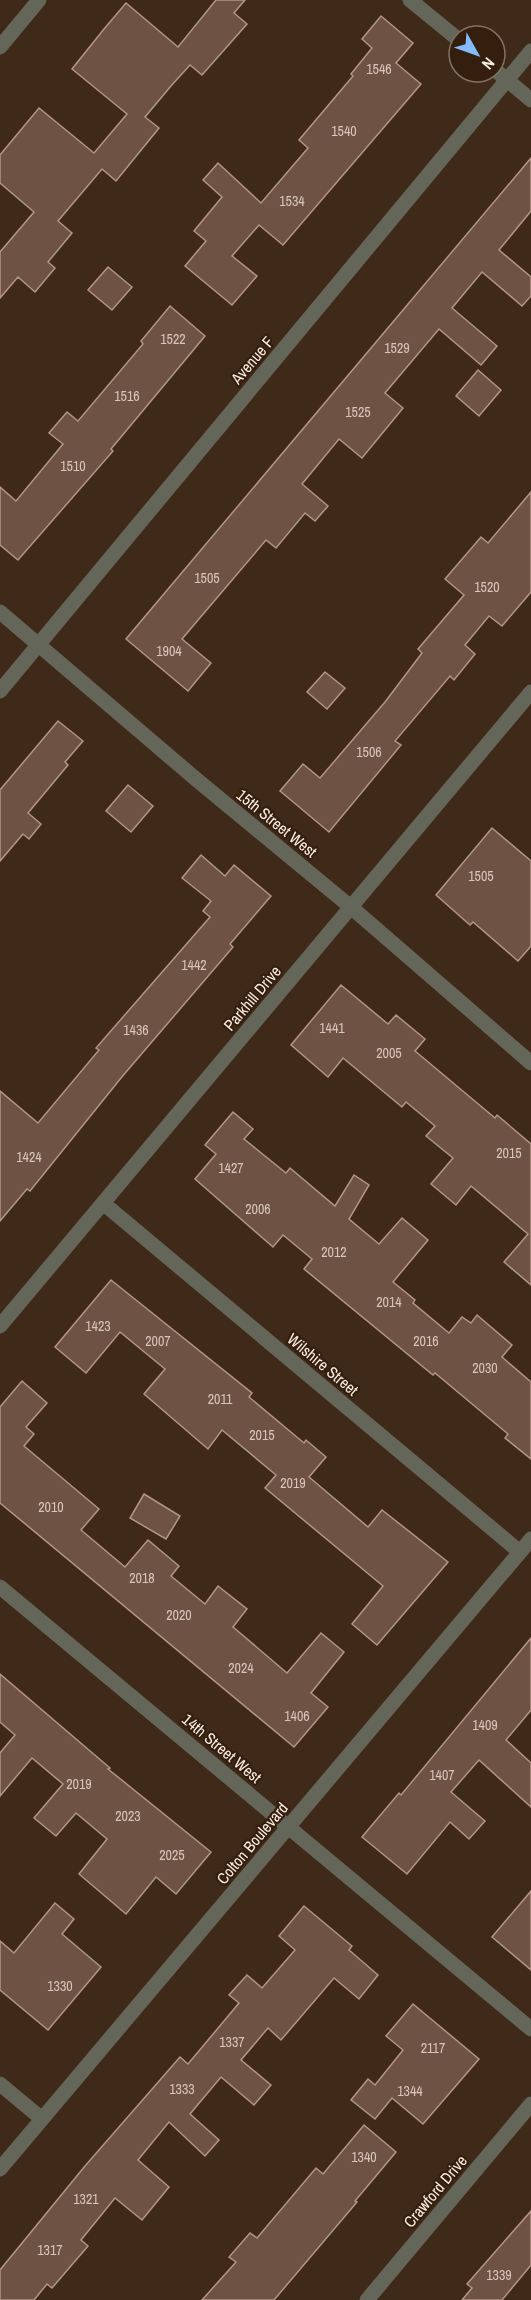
<svg xmlns="http://www.w3.org/2000/svg" width="531" height="2300" font-family="'Archivo Narrow',sans-serif">
<rect width="100%" height="100%" fill="#3f2919"/>
<g fill="#6e5345" stroke="#b39586" stroke-width="1.5">
<path d="M 216,0 L 245,0 L 234,13 L 247,24 L 202,75 L 190,65 L 171,86 L 145,117 L 159,128 L 116,181 L 102,169 L 58,221 L 72,233 L 48,262 L 55,268 L 35,292 L 18,277 L 0,298 L 0,252 L 34,212 L 0,183 L 0,155 L 39,108 L 94,153 L 127,114 L 72,69 L 104,29 L 126,3 L 178,47 Z"/>
<path d="M 381,16 L 413,43 L 396,63 L 421,84 L 283,245 L 259,225 L 232,256 L 257,276 L 232,305 L 185,266 L 206,241 L 194,231 L 222,197 L 203,180 L 218,163 L 261,203 L 308,148 L 299,140 L 353,76 L 351,74 L 372,48 L 362,39 Z"/>
<path d="M 531,158 L 531,211 L 499,250 L 531,277 L 531,296 L 522,306 L 482,272 L 452,308 L 497,346 L 481,365 L 439,329 L 385,393 L 403,408 L 362,458 L 339,439 L 302,484 L 328,506 L 315,521 L 305,513 L 276,548 L 266,540 L 182,639 L 211,663 L 188,691 L 126,639 Z"/>
<path d="M 108,267 L 132,287 L 112,310 L 88,290 Z"/>
<path d="M 170,306 L 205,336 L 111,449 L 113,451 L 18,560 L 0,545 L 0,487 L 16,501 L 63,444 L 49,433 L 67,412 L 78,421 L 143,344 L 141,341 Z"/>
<path d="M 478,370 L 501,390 L 479,416 L 456,396 Z"/>
<path d="M 531,492 L 531,592 L 502,626 L 489,616 L 465,645 L 475,654 L 454,680 L 450,676 L 395,741 L 401,745 L 329,832 L 280,791 L 303,764 L 320,778 L 385,702 L 422,653 L 418,649 L 464,595 L 445,579 L 481,537 L 488,543 Z"/>
<path d="M 325,672 L 345,688 L 327,709 L 307,692 Z"/>
<path d="M 58,721 L 83,741 L 65,762 L 68,765 L 28,813 L 41,824 L 29,839 L 23,834 L 0,861 L 0,790 Z"/>
<path d="M 128,785 L 153,806 L 131,832 L 106,811 Z"/>
<path d="M 492,828 L 531,861 L 531,946 L 518,961 L 473,922 L 470,925 L 436,895 Z"/>
<path d="M 201,855 L 225,876 L 234,865 L 271,896 L 230,944 L 233,947 L 121,1078 L 30,1191 L 27,1189 L 0,1221 L 0,1091 L 38,1123 L 99,1050 L 96,1048 L 210,917 L 203,911 L 211,901 L 182,878 Z"/>
<path d="M 341,985 L 388,1024 L 396,1015 L 425,1039 L 415,1051 L 495,1118 L 497,1115 L 531,1144 L 531,1285 L 504,1262 L 528,1234 L 471,1186 L 456,1205 L 431,1184 L 453,1158 L 426,1136 L 435,1126 L 406,1102 L 402,1107 L 343,1058 L 328,1077 L 291,1045 Z"/>
<path d="M 233,1112 L 253,1129 L 244,1139 L 286,1173 L 290,1168 L 335,1206 L 354,1175 L 369,1185 L 349,1219 L 379,1244 L 402,1218 L 428,1240 L 393,1282 L 415,1300 L 413,1303 L 449,1333 L 462,1317 L 471,1323 L 477,1315 L 512,1345 L 502,1357 L 531,1382 L 531,1459 L 505,1438 L 508,1434 L 435,1373 L 433,1375 L 304,1269 L 312,1259 L 283,1235 L 273,1247 L 195,1179 L 216,1154 L 205,1145 Z"/>
<path d="M 111,1280 L 252,1393 L 249,1397 L 304,1443 L 306,1440 L 326,1457 L 309,1477 L 368,1527 L 382,1510 L 448,1562 L 377,1645 L 352,1624 L 383,1586 L 265,1488 L 276,1475 L 222,1430 L 208,1449 L 144,1394 L 165,1369 L 120,1332 L 86,1373 L 55,1347 Z"/>
<path d="M 22,1381 L 47,1403 L 26,1427 L 34,1434 L 24,1446 L 99,1509 L 81,1530 L 125,1567 L 148,1540 L 179,1566 L 171,1576 L 205,1604 L 218,1586 L 247,1609 L 233,1627 L 287,1673 L 321,1633 L 344,1652 L 311,1693 L 328,1707 L 294,1747 L 0,1503 L 0,1407 Z"/>
<path d="M 144,1494 L 180,1516 L 166,1539 L 130,1518 Z"/>
<path d="M 531,1638 L 531,1710 L 506,1740 L 531,1763 L 531,1807 L 479,1760 L 451,1792 L 485,1821 L 469,1839 L 450,1822 L 407,1874 L 362,1837 L 399,1793 L 401,1795 Z"/>
<path d="M 0,1674 L 110,1768 L 108,1769 L 211,1852 L 176,1894 L 156,1877 L 126,1914 L 79,1874 L 107,1839 L 76,1813 L 56,1836 L 34,1818 L 63,1784 L 32,1758 L 0,1796 L 0,1753 L 15,1735 L 0,1722 Z"/>
<path d="M 531,1891 L 531,1970 L 492,1937 Z"/>
<path d="M 55,1903 L 74,1919 L 62,1934 L 101,1967 L 48,2030 L 0,1990 L 0,1941 L 14,1953 Z"/>
<path d="M 304,1906 L 352,1946 L 349,1950 L 378,1975 L 359,1999 L 334,1978 L 281,2040 L 268,2028 L 241,2060 L 271,2085 L 254,2105 L 221,2077 L 190,2114 L 219,2140 L 205,2156 L 169,2122 L 138,2160 L 169,2187 L 142,2220 L 115,2198 L 81,2240 L 88,2246 L 52,2288 L 47,2284 L 34,2300 L 0,2300 L 0,2270 L 85,2166 L 180,2057 L 188,2064 L 239,2003 L 229,1995 L 247,1975 L 262,1988 L 295,1950 L 279,1936 Z"/>
<path d="M 413,2004 L 479,2059 L 423,2124 L 392,2098 L 375,2119 L 351,2100 L 368,2079 L 375,2085 L 403,2050 L 386,2036 Z"/>
<path d="M 364,2125 L 396,2152 L 355,2201 L 357,2202 L 274,2300 L 202,2300 L 236,2262 L 229,2257 L 250,2233 L 257,2238 L 316,2168 L 323,2174 Z"/>
<path d="M 531,2211 L 531,2265 L 502,2300 L 462,2300 L 472,2288 L 467,2284 Z"/>
</g>
<g fill="none" stroke-linecap="round" stroke-linejoin="round">
<g stroke="#636658" stroke-width="15">
<path d="M 410,0 L 459,40"/>
<path d="M 0,47 L 39,0"/>
<path d="M 495,70 L 531,100"/>
<path d="M 0,691 L 531,51"/>
<path d="M 352,908 L 531,1063"/>
<path d="M 103,1203 L 520,1552"/>
<path d="M 0,1587 L 531,2029"/>
<path d="M 0,2084 L 42,2119"/>
<path d="M 0,2169 L 531,1539"/>
<path d="M 367,2300 L 531,2104"/>
</g>
<g stroke="#636658" stroke-width="15">
<path d="M 0,612 L 197,780 L 352,908"/>
<path d="M 0,1326 L 531,692"/>
</g>
</g>
<g text-anchor="middle" stroke-width="4.5" stroke-linejoin="round" paint-order="stroke">
<g font-size="14" fill="#d7c5ba">
<text x="379" y="74">1546</text>
<text x="344" y="136">1540</text>
<text x="292" y="206">1534</text>
<text x="173" y="344">1522</text>
<text x="397" y="353">1529</text>
<text x="127" y="401">1516</text>
<text x="358" y="417">1525</text>
<text x="73" y="471">1510</text>
<text x="207" y="583">1505</text>
<text x="487" y="592">1520</text>
<text x="169" y="656">1904</text>
<text x="369" y="757">1506</text>
<text x="481" y="881">1505</text>
<text x="194" y="970">1442</text>
<text x="332" y="1033">1441</text>
<text x="136" y="1035">1436</text>
<text x="389" y="1058">2005</text>
<text x="509" y="1158">2015</text>
<text x="29" y="1162">1424</text>
<text x="231" y="1173">1427</text>
<text x="258" y="1214">2006</text>
<text x="334" y="1257">2012</text>
<text x="389" y="1307">2014</text>
<text x="98" y="1331">1423</text>
<text x="158" y="1346">2007</text>
<text x="426" y="1346">2016</text>
<text x="485" y="1373">2030</text>
<text x="220" y="1404">2011</text>
<text x="262" y="1440">2015</text>
<text x="293" y="1488">2019</text>
<text x="51" y="1512">2010</text>
<text x="142" y="1583">2018</text>
<text x="179" y="1620">2020</text>
<text x="241" y="1673">2024</text>
<text x="297" y="1721">1406</text>
<text x="485" y="1730">1409</text>
<text x="442" y="1780">1407</text>
<text x="79" y="1789">2019</text>
<text x="128" y="1821">2023</text>
<text x="172" y="1860">2025</text>
<text x="60" y="1991">1330</text>
<text x="232" y="2047">1337</text>
<text x="433" y="2053">2117</text>
<text x="182" y="2094">1333</text>
<text x="410" y="2096">1344</text>
<text x="364" y="2162">1340</text>
<text x="86" y="2204">1321</text>
<text x="50" y="2255">1317</text>
<text x="499" y="2280">1339</text>
</g>
<g font-size="16" fill="#faebe1" stroke="#341f0f">
<text transform="translate(252 360) rotate(-50)" y="6">Avenue F</text>
<text transform="translate(277 823) rotate(39)" y="6">15th Street West</text>
<text transform="translate(252 998) rotate(-50)" y="6">Parkhill Drive</text>
<text transform="translate(323 1364) rotate(40)" y="6">Wilshire Street</text>
<text transform="translate(222 1748) rotate(40)" y="6">14th Street West</text>
<text transform="translate(252 1843) rotate(-50)" y="6">Colton Boulevard</text>
<text transform="translate(435 2191) rotate(-50)" y="6">Crawford Drive</text>
</g>
</g>
<g transform="translate(477 54) rotate(130)"><circle r="28" fill="#341f0f" stroke="#837163" stroke-width="1.5"/>
<path d="M0-4.5L10 22L0 15L-10 22Z" fill="#84bcfb"/>
<text y="-9" font-size="16" font-weight="bold" text-anchor="middle" fill="#faebe1">N</text>
</g>
</svg>
